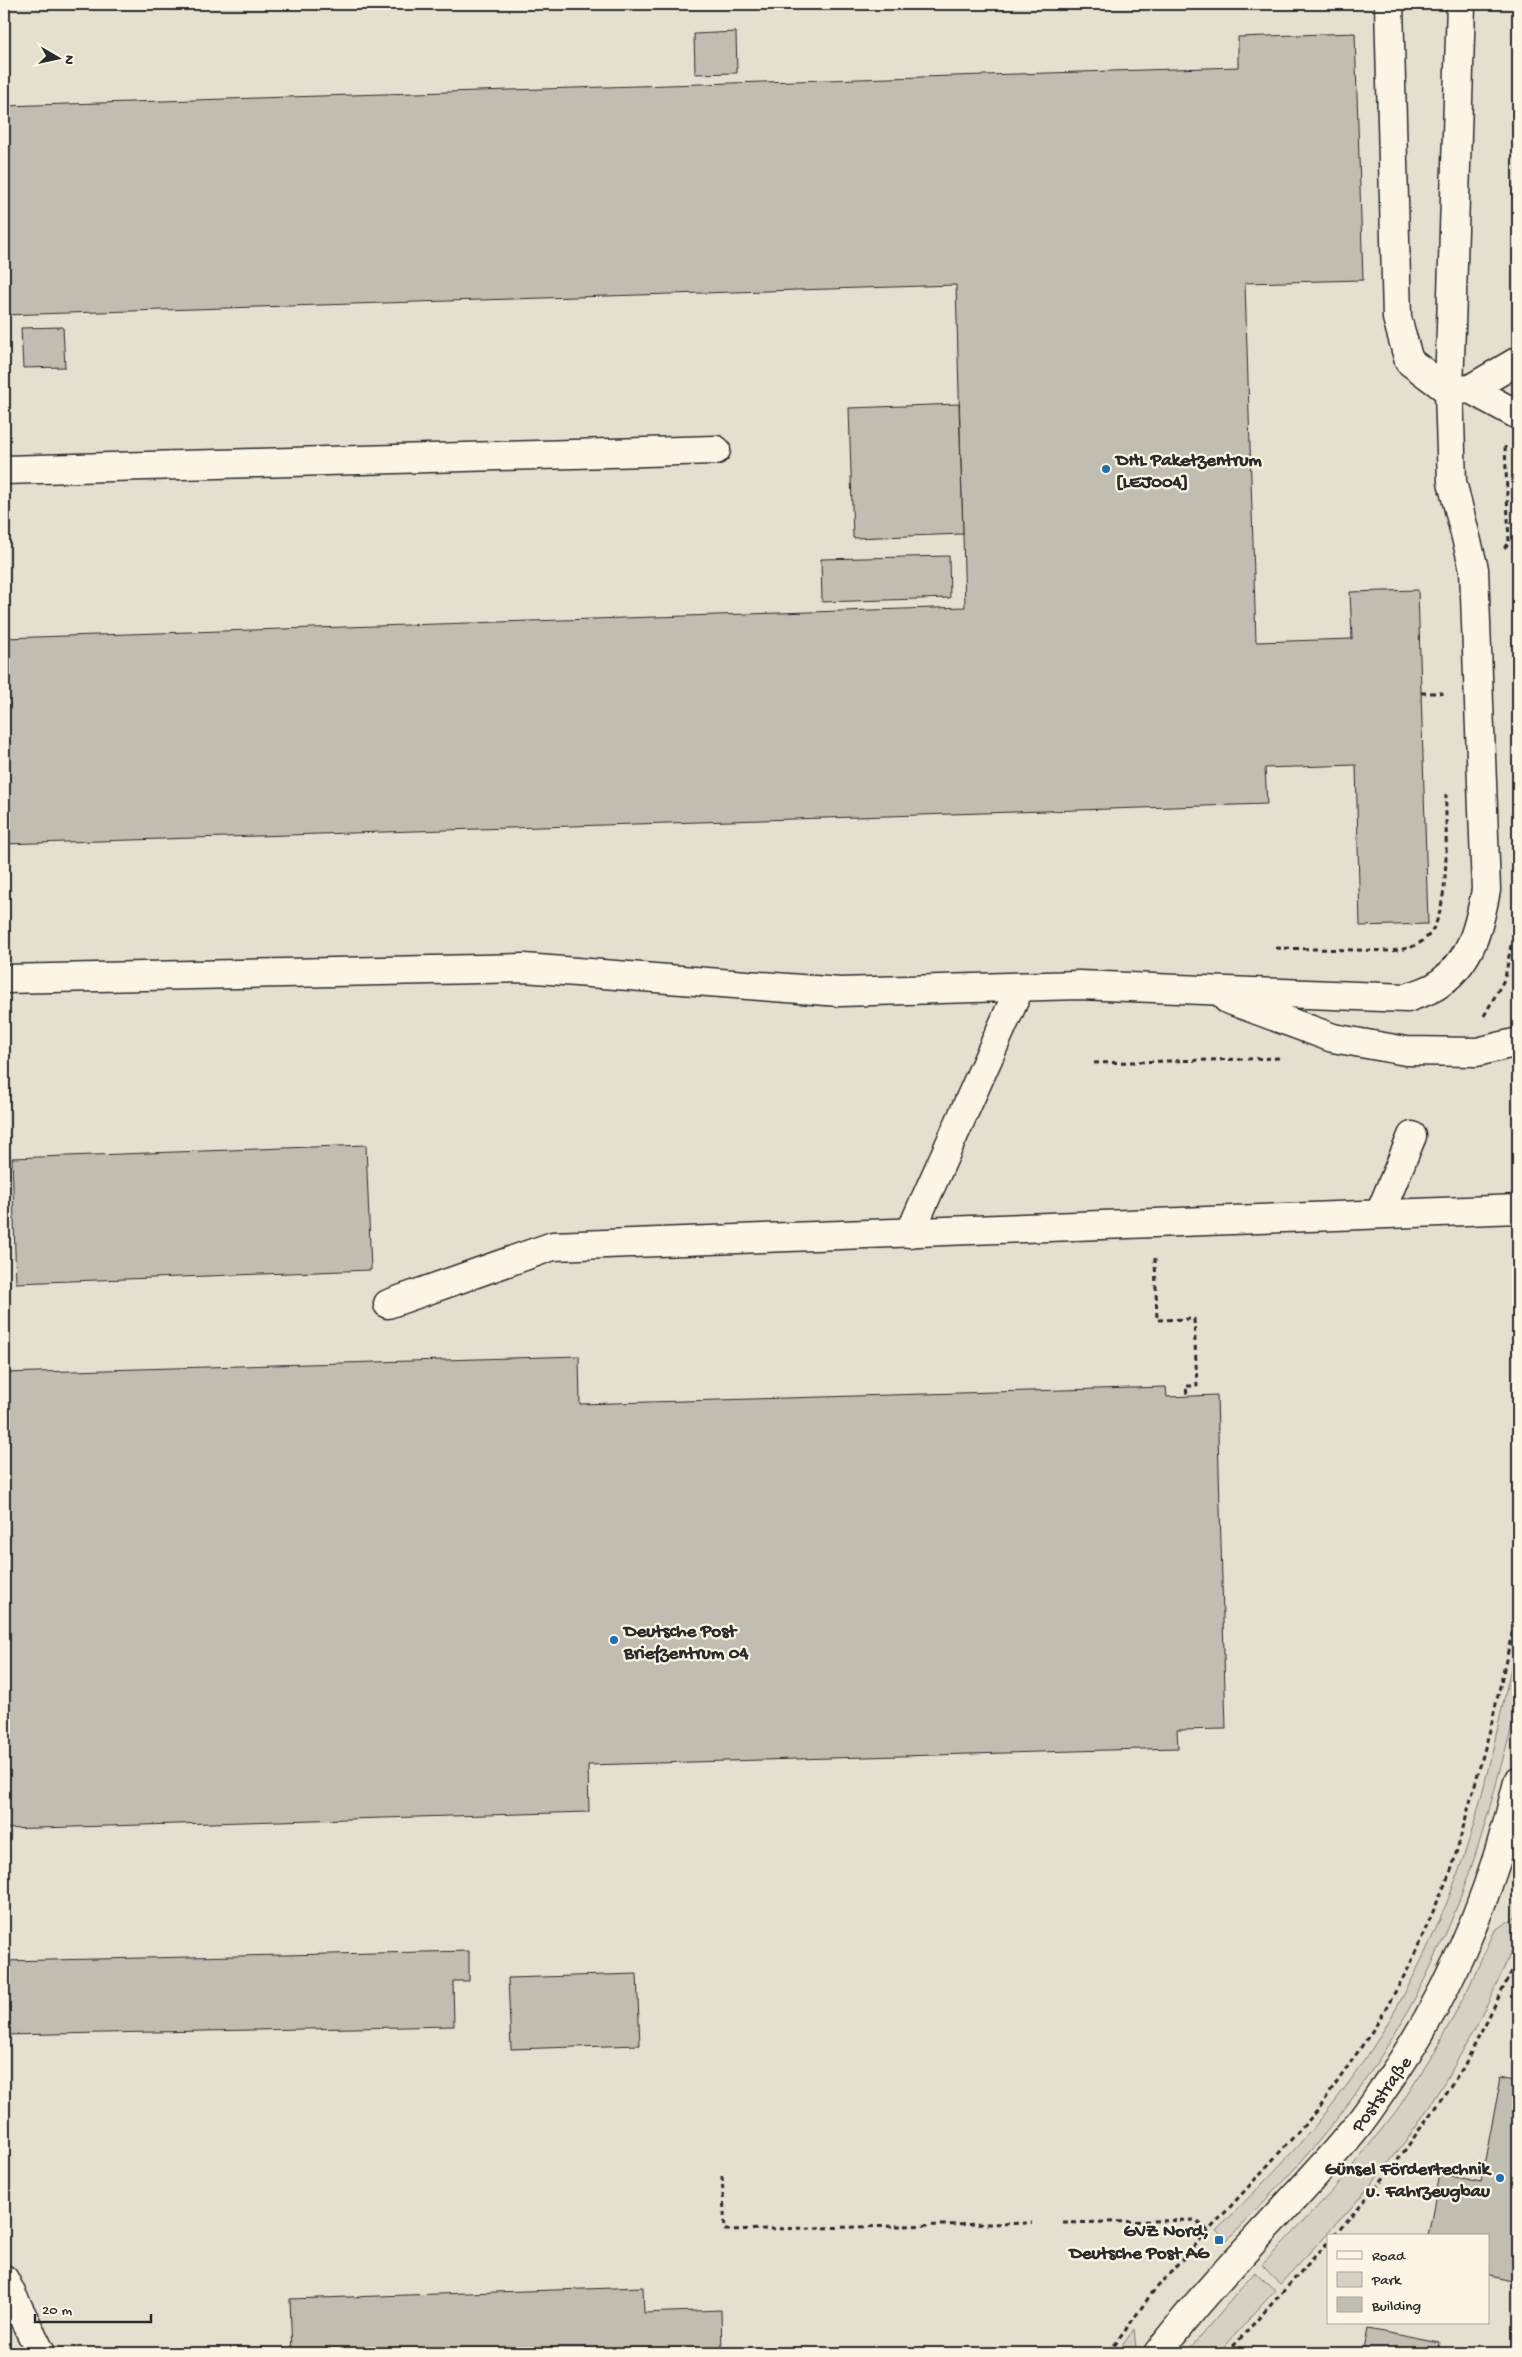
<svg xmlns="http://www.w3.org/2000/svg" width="1522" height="2357" font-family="'Gochi Hand',sans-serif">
<rect width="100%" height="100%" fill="#f4edde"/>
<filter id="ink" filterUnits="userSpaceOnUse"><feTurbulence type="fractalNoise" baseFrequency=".02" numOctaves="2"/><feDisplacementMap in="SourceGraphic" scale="10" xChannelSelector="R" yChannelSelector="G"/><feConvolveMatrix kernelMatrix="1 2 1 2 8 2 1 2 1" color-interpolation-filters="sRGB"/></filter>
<g filter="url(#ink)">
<path fill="#e5dfd0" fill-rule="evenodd" d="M 4,4 L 1518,4 L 1518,2353 L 4,2353 ZM 1328,2236 L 1488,2236 L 1488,2323 L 1328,2323 Z"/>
<g fill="#d6d1c4" stroke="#807e78">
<path d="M 1518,1636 C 1518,1654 1520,1674 1518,1692 C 1516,1719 1506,1747 1499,1773 C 1470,1888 1429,1989 1361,2086 C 1322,2143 1274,2191 1227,2240 L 1216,2231 C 1253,2193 1291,2156 1324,2115 C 1393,2030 1445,1925 1475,1820 C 1492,1759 1504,1697 1518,1636 Z"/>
<path d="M 1518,1915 L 1518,1937 L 1489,2001 L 1455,2065 L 1416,2127 L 1388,2164 L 1352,2207 L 1280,2284 L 1262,2265 L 1335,2188 L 1397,2110 L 1434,2053 L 1468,1989 L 1495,1930 Z"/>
<path d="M 1255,2272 L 1275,2290 L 1219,2353 L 1186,2353 Z"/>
<path d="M 1134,2329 L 1136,2349 L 1134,2353 L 1117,2353 Z"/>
</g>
<g fill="#c2bdb1" stroke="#2b2b2b">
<path d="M 736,32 L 737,73 L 695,74 L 694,34 Z"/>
<path d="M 1355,33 L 1363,280 L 1245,283 L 1256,642 L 1352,639 L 1350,592 L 1418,590 L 1428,924 L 1360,926 L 1356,765 L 1265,768 L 1267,804 L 4,844 L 4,638 L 965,607 L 956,285 L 4,315 L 4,106 L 1238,67 L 1238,37 Z"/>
<path d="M 63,327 L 65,367 L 23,368 L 21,328 Z"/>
<path d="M 959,404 L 963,534 L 853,538 L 849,408 Z"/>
<path d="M 949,556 L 950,598 L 822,602 L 821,559 Z"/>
<path d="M 1515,808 L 1518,808 L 1518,887 Z"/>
<path d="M 366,1145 L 371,1270 L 16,1283 L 12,1158 Z"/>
<path d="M 579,1356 L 580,1404 L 1166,1387 L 1167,1397 L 1217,1395 L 1226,1729 L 1177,1730 L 1178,1748 L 588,1765 L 589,1812 L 4,1829 L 4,1373 Z"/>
<path d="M 469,1951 L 469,1981 L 453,1981 L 454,2026 L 4,2035 L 4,1961 Z"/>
<path d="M 637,1974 L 640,2045 L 511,2049 L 508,1978 Z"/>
<path d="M 1501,2077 L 1518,2081 L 1518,2282 L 1488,2276 L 1488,2236 L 1428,2236 L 1440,2174 L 1481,2182 Z"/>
<path d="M 643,2287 L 644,2313 L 721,2310 L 722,2353 L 292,2353 L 290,2299 Z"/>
<path d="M 1368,2329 L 1440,2343 L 1438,2353 L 1363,2353 Z"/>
</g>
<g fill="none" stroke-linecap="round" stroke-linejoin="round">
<defs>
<g id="minor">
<path d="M 1389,4 L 1397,318 L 1409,361 L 1449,391 L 1470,389 L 1518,361"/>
<path d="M 1470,389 L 1518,415"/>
<path d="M 4,470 L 716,450"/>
<path d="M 4,979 L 524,968 L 840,992 L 1079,985 L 1407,998 C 1417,994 1430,991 1439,984 C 1472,960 1479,927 1486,890 L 1474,569 L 1452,482 L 1449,391 L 1461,4"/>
<path d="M 1227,999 L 1333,1038 L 1406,1051 L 1477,1052 L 1518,1042"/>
<path d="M 1380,1213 L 1412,1136"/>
<path d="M 910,1233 L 1020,987"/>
<path d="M 388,1304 L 553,1246 L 1518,1209"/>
<path d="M 4,2279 L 41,2353"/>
<path d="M 1158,2353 C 1217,2274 1290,2207 1353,2131 C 1364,2118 1374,2103 1384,2088 C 1450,1995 1492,1893 1518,1782"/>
</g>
</defs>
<use href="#minor" stroke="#2b2b2b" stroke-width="31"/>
<g stroke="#2b2b2b" stroke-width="3" stroke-dasharray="5 4" stroke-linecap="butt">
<path d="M 1504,548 L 1509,543 L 1505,446"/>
<path d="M 1421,693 L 1442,693 L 1442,695"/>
<path d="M 1276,948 L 1392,951 C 1406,949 1417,947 1427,937 C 1452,913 1445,828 1446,794"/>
<path d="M 1484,1016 L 1505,978 L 1512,940"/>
<path d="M 1094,1063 L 1283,1058"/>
<path d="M 1155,1258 L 1157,1320 L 1194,1319 L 1197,1386 L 1186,1386 L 1187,1396"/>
<path d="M 722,2176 L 725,2230 L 1032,2223"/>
<path d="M 1063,2223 L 1196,2220 L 1209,2232"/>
<path d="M 1334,2236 L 1393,2167 L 1463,2068 L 1518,1959"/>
<path d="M 1109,2353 L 1152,2293 L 1318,2110 L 1379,2021 L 1409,1967 L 1452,1868 L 1491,1726 L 1518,1607"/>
<path d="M 1227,2353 L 1328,2242"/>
</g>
<use href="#minor" stroke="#fcf5e5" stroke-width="28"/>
</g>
</g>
<g fill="#1f6fb2" stroke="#fcf5e5" stroke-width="2">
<circle cx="1106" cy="469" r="5"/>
<circle cx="614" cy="1640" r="5"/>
<circle cx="1500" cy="2178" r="5"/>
<rect x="1214" y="2235" width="10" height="10" rx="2.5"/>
</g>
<g text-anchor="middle" stroke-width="4.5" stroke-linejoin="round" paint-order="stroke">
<g font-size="19" font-weight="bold" fill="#2b2b2b" stroke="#fcf5e5" text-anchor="start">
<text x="1116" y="465">DHL Paketzentrum<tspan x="1116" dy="22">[LEJ004]</tspan></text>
<text x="624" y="1636">Deutsche Post<tspan x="624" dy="22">Briefzentrum 04</tspan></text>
<text x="1490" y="2174" text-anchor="end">Günsel Fördertechnik<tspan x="1490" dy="22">u. Fahrzeugbau</tspan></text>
<text x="1209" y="2236" text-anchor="end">GVZ Nord,<tspan x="1209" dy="22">Deutsche Post AG</tspan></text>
</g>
<g font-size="19" fill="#2b2b2b" stroke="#fcf5e5">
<text transform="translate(1380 2093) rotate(-54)" y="7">Poststraße</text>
</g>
</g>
<rect width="1522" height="2357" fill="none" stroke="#fcf5e5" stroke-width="20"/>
<rect x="10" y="10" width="1502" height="2337" fill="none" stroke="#2b2b2b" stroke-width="2" filter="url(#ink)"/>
<rect x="1327" y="2234" width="162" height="90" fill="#fcf5e5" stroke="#a8a49b"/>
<rect x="1337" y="2251" width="25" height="8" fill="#fcf5e5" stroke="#a8a49b"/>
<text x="1372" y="2260" font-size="15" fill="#2b2b2b">Road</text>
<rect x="1337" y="2272" width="25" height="15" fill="#d6d1c4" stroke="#a8a49b"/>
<text x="1372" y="2284" font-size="15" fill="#2b2b2b">Park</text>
<rect x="1337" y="2297" width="25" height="15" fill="#c2bdb1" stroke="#a8a49b"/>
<text x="1372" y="2310" font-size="15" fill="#2b2b2b">Building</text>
<g transform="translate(58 58) rotate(99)" stroke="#fcf5e5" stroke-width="4" paint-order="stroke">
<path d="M0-4L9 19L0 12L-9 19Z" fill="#2b2b2b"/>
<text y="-8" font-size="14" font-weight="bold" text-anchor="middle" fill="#2b2b2b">N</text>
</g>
<path d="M35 2314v8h116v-8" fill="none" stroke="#2b2b2b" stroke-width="2.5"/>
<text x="42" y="2314" font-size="15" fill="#2b2b2b" stroke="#fcf5e5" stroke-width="4" paint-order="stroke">20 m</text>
</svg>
